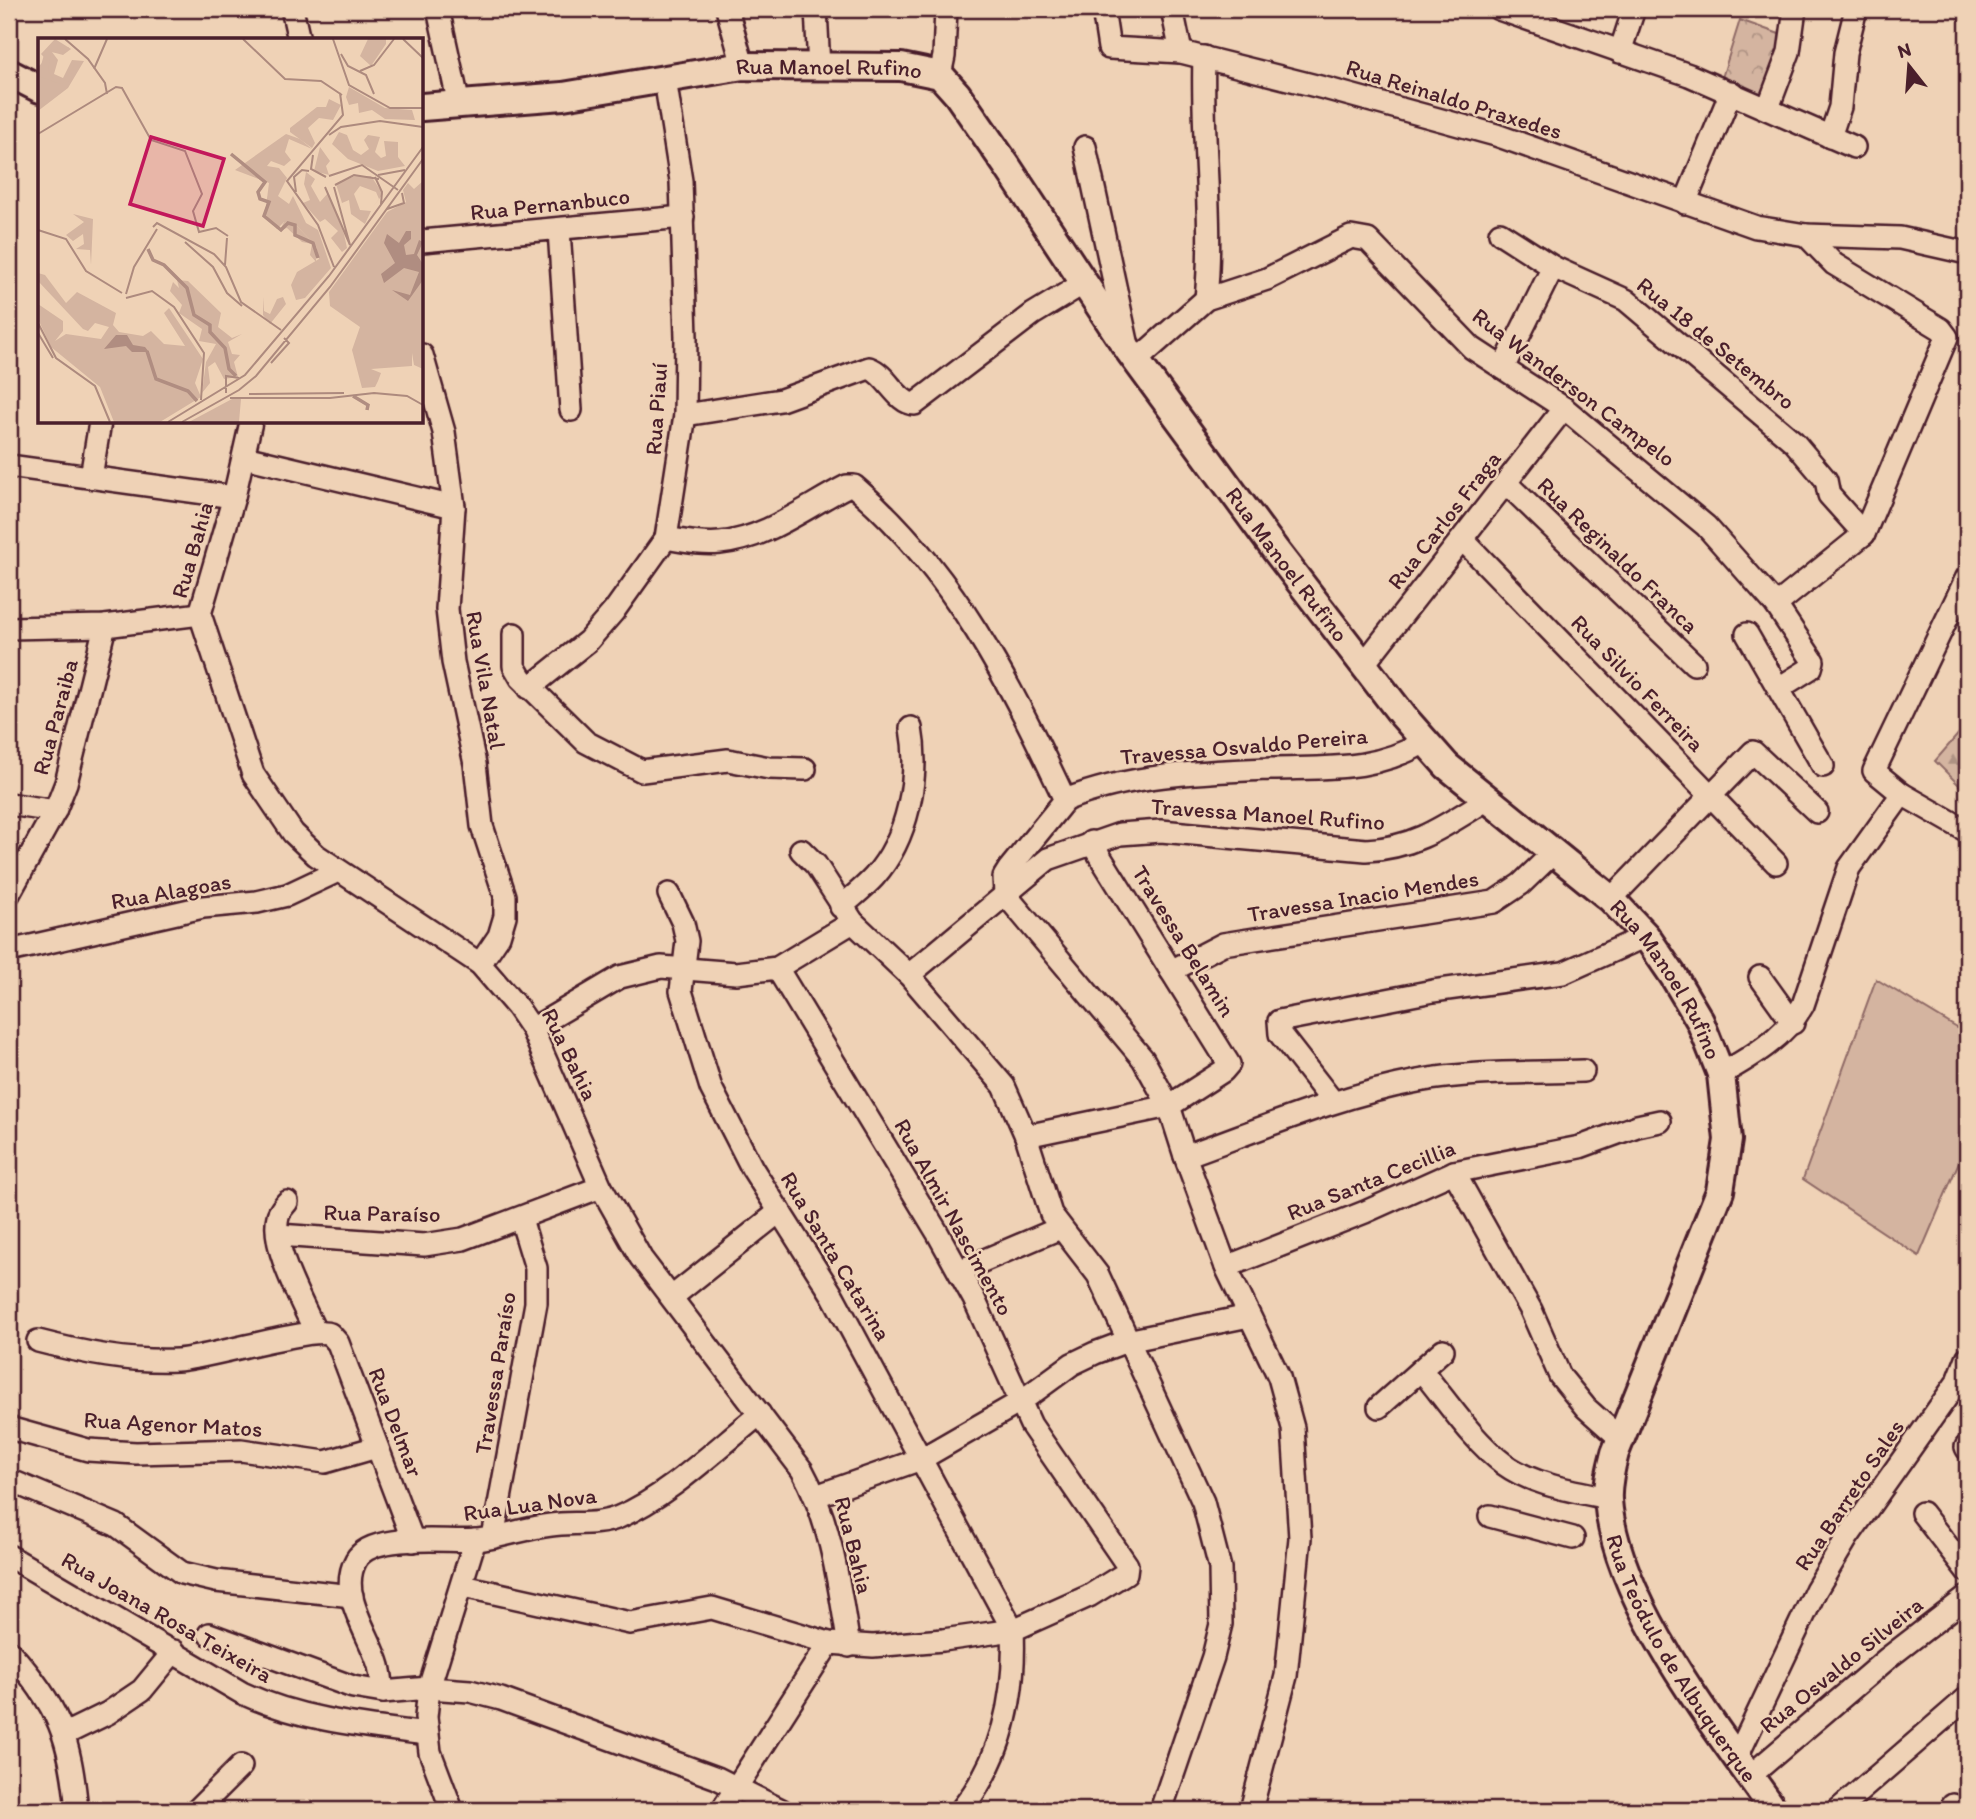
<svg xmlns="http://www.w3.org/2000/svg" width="1976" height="1819" font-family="Itim,sans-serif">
<defs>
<pattern id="forest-firs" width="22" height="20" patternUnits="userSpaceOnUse" patternTransform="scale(1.75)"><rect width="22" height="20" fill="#d4b4a0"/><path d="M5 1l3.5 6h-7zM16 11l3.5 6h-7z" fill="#ae9283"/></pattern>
<pattern id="park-crowns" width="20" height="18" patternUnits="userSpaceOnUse" patternTransform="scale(1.75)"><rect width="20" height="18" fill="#d4b4a0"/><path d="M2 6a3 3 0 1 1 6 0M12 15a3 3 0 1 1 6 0" fill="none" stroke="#ae9283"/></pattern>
</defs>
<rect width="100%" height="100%" fill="#efd2b6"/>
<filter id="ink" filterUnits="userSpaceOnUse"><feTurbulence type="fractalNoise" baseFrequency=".0143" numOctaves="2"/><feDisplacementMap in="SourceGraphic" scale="14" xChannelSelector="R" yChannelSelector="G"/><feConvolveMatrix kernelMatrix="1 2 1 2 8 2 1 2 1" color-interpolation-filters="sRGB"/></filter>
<g filter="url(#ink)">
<path fill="url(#forest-firs)" stroke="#8f6a66" stroke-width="2" d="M 1967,724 L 1967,793 L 1935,761 Z"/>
<path fill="url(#park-crowns)" stroke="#8f6a66" stroke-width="2" d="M 1740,20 L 1782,35 L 1767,95 L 1721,81 Z"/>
<path fill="#d4b4a0" stroke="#8f6a66" stroke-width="2" d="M 1876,979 L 1967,1034 L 1967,1143 L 1919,1256 L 1803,1179 Z"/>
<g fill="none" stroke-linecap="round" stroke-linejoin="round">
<defs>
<g id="minor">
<path d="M 292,9 L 299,40"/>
<path d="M 438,9 L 459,105"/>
<path d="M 727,9 L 743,66"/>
<path d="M 816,9 L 819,68"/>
<path d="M 1103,9 L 1109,48 L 1181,52 L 1328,89 L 1496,135 L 1756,227 L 1806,235 L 1900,238 L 1967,253"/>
<path d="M 1172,9 L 1181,52"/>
<path d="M 1499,9 L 1689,75 L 1854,147"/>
<path d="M 1620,52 L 1634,9"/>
<path d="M 1204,57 C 1201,138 1214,219 1206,299"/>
<path d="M 940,75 L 944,56 L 946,9"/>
<path d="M 1768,108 L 1789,52 L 1795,9"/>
<path d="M 1830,137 L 1840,107 L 1845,53 L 1856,9"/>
<path d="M 1085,147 L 1128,346"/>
<path d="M 1685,203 L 1731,92"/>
<path d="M 559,230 L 571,410"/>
<path d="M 1500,233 L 1553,267 L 1626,300 L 1794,442 L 1826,480 L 1829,495 L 1864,534"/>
<path d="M 422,241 L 683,217"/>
<path d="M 422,355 L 444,432 L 454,507 L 447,609 L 453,662 L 475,764 L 482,826 L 505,896 L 505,916 L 499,936 L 480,964"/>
<path d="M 1137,360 L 1206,299 L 1267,279 L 1351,237 L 1368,240 L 1472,348 L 1564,408 L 1706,526 L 1776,605 L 1813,661 L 1811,668 L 1779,688"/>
<path d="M 1503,368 L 1553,267"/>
<path d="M 685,415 L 781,400 L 869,368 C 887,374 897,404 915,404 L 1033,314 L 1084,283"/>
<path d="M 251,422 L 234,497 L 200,614 L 253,774 L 293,833 L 316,855 L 480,964 L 517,1007 L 532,1029 L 601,1187 L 641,1258 L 802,1470 C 832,1524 839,1586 849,1646"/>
<path d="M 244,457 L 454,507"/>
<path d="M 9,466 L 234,497"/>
<path d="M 91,477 L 100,422"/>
<path d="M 1506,483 L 1694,664"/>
<path d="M 666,538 C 684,541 702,545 720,543 C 766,539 807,506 847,486 L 854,486 C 954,571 1010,683 1065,800 L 1009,869 L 1004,877 L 1005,894 L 1143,1059 L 1169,1106 L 1185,1156 C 1261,1129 1337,1096 1418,1081 C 1472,1071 1529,1073 1583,1071"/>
<path d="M 1462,539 L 1776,863"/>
<path d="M 1967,577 L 1874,771 L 1902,794 L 1967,831"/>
<path d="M 1776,605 L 1864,534 L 1947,337 L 1941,329 L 1834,264 L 1806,235"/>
<path d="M 9,628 L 105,626 L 200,614"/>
<path d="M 514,634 L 514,666 L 521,678 L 586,742 L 642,771 L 728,760 L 769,768 L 805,769"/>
<path d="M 1747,634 L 1823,766"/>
<path d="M 1364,664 L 1564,408"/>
<path d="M 529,688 L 588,641 L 614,611 L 666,538 L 685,415 L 686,337 L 681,181 L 665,79"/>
<path d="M 1065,800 C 1131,774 1199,772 1270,769 C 1328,767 1372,772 1425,742"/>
<path d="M 9,804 L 55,811"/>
<path d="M 801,850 L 816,865 L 853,922 L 909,975 L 1004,1086 L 1026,1136 L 1051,1214 L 1098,1275 L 1203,1502 L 1220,1568 L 1221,1624 L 1213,1657 L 1161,1810"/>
<path d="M 9,894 L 55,811 L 66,783 L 105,626"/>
<path d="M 669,894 L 683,923 L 687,941 L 681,991 L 711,1088 L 752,1168 L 833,1296 L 1013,1630 C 1016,1696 1003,1758 961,1810"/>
<path d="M 1611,899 L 1753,752 L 1817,812"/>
<path d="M 841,907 C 852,897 864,888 874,877 C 908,839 920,777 911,728"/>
<path d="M 9,951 L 203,907 L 257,902 L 287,895 L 338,871"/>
<path d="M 1171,971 L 1223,944 L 1494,902 L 1521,884 L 1552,854"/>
<path d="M 909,975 L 1048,859 L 1120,834 L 1161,831 L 1366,850 C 1416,848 1447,824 1488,799"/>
<path d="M 1760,977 L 1793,1023"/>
<path d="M 532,1029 L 620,977 L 661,967 L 736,973 L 777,968 L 853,922"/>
<path d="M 1721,1074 C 1753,1056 1785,1037 1803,1005 L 1849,868 L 1902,794"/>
<path d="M 1333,1102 L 1280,1034 L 1279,1021 L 1433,991 L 1563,973 L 1646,936"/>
<path d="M 1026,1136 L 1169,1106 L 1223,1071 L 1229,1064 L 1091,842"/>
<path d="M 1185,1156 L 1226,1267 L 1279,1377 L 1293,1428 L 1300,1538 L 1286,1676 L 1251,1810"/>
<path d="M 1454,1172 L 1531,1310 L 1560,1376 L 1586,1408 L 1621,1439"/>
<path d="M 287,1202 C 284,1206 279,1211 278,1216 C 270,1246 303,1304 315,1331"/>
<path d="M 278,1235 L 424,1245 L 463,1239 L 601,1187"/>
<path d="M 1226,1267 L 1365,1212 L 1454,1172 L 1580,1147 L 1637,1126 L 1660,1121"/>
<path d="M 959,1271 L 1060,1228"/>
<path d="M 672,1297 L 780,1211"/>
<path d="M 38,1341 C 84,1353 129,1362 177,1360 C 209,1358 311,1326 330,1334 L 338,1343 L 413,1541"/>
<path d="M 1421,1370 C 1447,1401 1472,1440 1504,1464 C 1533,1485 1574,1491 1608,1498"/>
<path d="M 1379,1407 L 1443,1350"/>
<path d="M 9,1428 L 88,1450 L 136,1453 L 241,1450 L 325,1462 L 377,1447"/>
<path d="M 1966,1447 L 1967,1449"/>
<path d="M 9,1480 L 116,1525 L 182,1573 L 216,1581 L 352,1596"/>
<path d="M 816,1496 L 921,1459 L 1020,1402 L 1072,1364 L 1095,1353 L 1127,1341 L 1249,1316"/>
<path d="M 1922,1513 L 1967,1571"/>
<path d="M 1490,1516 L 1573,1538"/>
<path d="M 493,1537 L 536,1303 L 536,1268 L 521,1219"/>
<path d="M 9,1556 L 242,1693 C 301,1720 363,1726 427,1734"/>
<path d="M 463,1586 L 630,1623 L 712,1608 L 829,1643 L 873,1646 L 943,1640 L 1013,1630 L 1089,1596 L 1126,1573 L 1127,1565 L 1031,1425 L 974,1299 L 937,1232 L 777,968"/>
<path d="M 209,1634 L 353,1687 L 383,1692 L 429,1688 L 470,1691 L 501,1699 L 717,1778 L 781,1810"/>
<path d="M 9,1651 C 59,1706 70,1737 77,1810"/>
<path d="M 383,1692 C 382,1683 381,1674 379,1666 C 370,1634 337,1594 356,1560 C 372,1531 449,1543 478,1540 C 502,1537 526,1528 551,1525 C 573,1522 598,1526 619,1517 C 669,1496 718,1447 760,1414"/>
<path d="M 65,1734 L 108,1713 L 142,1690 L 174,1651"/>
<path d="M 1737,1757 L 1816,1590 L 1847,1538 L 1958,1381 L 1967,1358"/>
<path d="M 1750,1776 L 1888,1658 L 1967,1597"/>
<path d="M 1953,1805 L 1958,1810"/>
<path d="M 197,1810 L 241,1766"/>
<path d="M 452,1810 L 430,1752 L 426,1717 L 429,1688 L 475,1540"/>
<path d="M 722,1810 L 829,1643"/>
<path d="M 1838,1810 L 1967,1698"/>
</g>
<g id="major">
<path d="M 9,73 L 40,89"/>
<path id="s1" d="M 422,107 L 563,96 L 743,66 L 901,67 L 940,75 L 957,94 L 1007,166 L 1129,351 L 1276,551 L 1403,716 L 1447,766 L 1611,899 L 1646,936 L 1674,977 L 1700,1021 L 1721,1074 L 1728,1140 L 1720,1191 L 1615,1453 C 1611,1468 1607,1484 1608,1500 C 1616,1603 1716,1727 1774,1810"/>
</g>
</defs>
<use href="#minor" stroke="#4a1f2b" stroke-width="26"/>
<use href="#major" stroke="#4a1f2b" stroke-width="32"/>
<use href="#minor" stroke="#efd2b6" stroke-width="21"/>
<use href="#major" stroke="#efd2b6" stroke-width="26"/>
</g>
</g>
<g text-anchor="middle" stroke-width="5" stroke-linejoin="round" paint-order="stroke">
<g font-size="23" fill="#4a1f2b" stroke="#efd2b6">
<text dy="8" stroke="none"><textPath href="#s1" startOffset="410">Rua Manoel Rufino</textPath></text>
<text transform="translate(1454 99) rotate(17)" y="8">Rua Reinaldo Praxedes</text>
<text transform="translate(550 204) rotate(-6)" y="8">Rua Pernanbuco</text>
<text transform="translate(1716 343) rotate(39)" y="8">Rua 18 de Setembro</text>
<text transform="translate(1574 387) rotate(37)" y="8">Rua Wanderson Campelo</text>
<text transform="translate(656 409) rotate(-86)" y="8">Rua Piauí</text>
<text transform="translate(1444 520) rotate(-52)" y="8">Rua Carlos Fraga</text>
<text transform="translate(192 550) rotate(-74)" y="8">Rua Bahia</text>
<text transform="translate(1618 555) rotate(44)" y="8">Rua Reginaldo Franca</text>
<text dy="8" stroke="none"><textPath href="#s1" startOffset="1122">Rua Manoel Rufino</textPath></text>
<text transform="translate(486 680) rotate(80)" y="8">Rua Vila Natal</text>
<text transform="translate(1638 683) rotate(46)" y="8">Rua Silvio Ferreira</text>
<text transform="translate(55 717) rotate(-75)" y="8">Rua Paraiba</text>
<text transform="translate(1244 746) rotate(-5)" y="8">Travessa Osvaldo Pereira</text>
<text transform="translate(1268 814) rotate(4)" y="8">Travessa Manoel Rufino</text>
<text transform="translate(171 891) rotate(-10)" y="8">Rua Alagoas</text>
<text transform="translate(1363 896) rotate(-9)" y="8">Travessa Inacio Mendes</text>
<text transform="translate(1184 941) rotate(58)" y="8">Travessa Belamin</text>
<text dy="8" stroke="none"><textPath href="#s1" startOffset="1689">Rua Manoel Rufino</textPath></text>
<text transform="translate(570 1054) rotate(64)" y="8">Rua Bahia</text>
<text transform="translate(1371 1180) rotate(-22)" y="8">Rua Santa Cecillia</text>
<text transform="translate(382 1213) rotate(1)" y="8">Rua Paraíso</text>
<text transform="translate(954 1217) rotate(61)" y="8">Rua Almir Nascimento</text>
<text transform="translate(836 1256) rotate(59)" y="8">Rua Santa Catarina</text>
<text transform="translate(495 1373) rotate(-81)" y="8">Travessa Paraíso</text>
<text transform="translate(396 1422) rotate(69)" y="8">Rua Delmar</text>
<text transform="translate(173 1424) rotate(3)" y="8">Rua Agenor Matos</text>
<text transform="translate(1849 1495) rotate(-56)" y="8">Rua Barreto Sales</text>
<text transform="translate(530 1504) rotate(-8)" y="8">Rua Lua Nova</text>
<text transform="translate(854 1545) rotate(76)" y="8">Rua Bahia</text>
<text transform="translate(167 1617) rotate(30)" y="8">Rua Joana Rosa Teixeira</text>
<text dy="8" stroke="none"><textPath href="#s1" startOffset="2424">Rua Teódulo de Albuquerque</textPath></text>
<text transform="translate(1841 1665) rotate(-39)" y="8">Rua Osvaldo Silveira</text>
</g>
</g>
<g transform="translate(38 38)">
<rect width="385" height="385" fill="#efd2b6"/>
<path d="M 291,61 L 303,67 L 295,82 L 281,80 L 270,90 L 277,105 L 274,110 L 252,94 L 252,90 L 279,69 L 288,69 Z" fill="#d4b4a0"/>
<path d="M 17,1 L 33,11 L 25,17 L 14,14 L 20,22 L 16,36 L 25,40 L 34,22 L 46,23 L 30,50 L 0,73 L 0,29 L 8,21 L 3,16 ZM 330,1 L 348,1 L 348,6 L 333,28 L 322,18 ZM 311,49 L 347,70 L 374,72 L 377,82 L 347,81 L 334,72 L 321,75 L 320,65 L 311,67 L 308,59 ZM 301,94 L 309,97 L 315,112 L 323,117 L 331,111 L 326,102 L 330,97 L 342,99 L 337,114 L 343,120 L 348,118 L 346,103 L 360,104 L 360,119 L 367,128 L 340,133 L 310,121 L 294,106 ZM 248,96 L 262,101 L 274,111 L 251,101 L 247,114 L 253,122 L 246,128 L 233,123 L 229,128 L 241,130 L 249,140 L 240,158 L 251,166 L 255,158 L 268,185 L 280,192 L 293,230 L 267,260 L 258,262 L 253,247 L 259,234 L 281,221 L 278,208 L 257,186 L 246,184 L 239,191 L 227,176 L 231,145 L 197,132 ZM 268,134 L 277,141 L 273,148 L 282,164 L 290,155 L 306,196 L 309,210 L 304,214 L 293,200 L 300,193 L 287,181 L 282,184 L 265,165 L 272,162 L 266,146 ZM 317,138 L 333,138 L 345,156 L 335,169 L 341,161 L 338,154 L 322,148 L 316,156 L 322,172 L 333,173 L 327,186 L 313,176 L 311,162 L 304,165 L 298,146 ZM 385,143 L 385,331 L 376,327 L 374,315 L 374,328 L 333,331 L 343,335 L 340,343 L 337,349 L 324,350 L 314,312 L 322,289 L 292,268 L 291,254 L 349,174 L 368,164 L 365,152 L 370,145 L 376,151 ZM 35,176 L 55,181 L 53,227 L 52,212 L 38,211 L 46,206 L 45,196 L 35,203 L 28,197 L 46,184 ZM 0,235 L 7,237 L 28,265 L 39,254 L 78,275 L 75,287 L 81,294 L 105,298 L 113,293 L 126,306 L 147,308 L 126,275 L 131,270 L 165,321 L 157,345 L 163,359 L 122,384 L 76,384 L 62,349 L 13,309 L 0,281 L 0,266 L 25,283 L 25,293 L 17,303 L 28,296 L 63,301 L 71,289 L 57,285 L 50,293 L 45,291 L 0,243 ZM 139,242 L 150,243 L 183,275 L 180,289 L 194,300 L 204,296 L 190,304 L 194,316 L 202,317 L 196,324 L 200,339 L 186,341 L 177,324 L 170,329 L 172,345 L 164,355 L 168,324 L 178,306 L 161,303 L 164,291 L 141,275 L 144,267 L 132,253 L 135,244 L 141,250 ZM 225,259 L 226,273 L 232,276 L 239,261 L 245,259 L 248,266 L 232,286 L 225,277 ZM 194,361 L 203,361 L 201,384 L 151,384 Z" fill="#d4b4a0"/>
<path d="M 31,9 L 26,15 L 13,14 L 10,33 L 16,42 L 26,43 L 38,25 L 31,43 L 22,46 L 0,38 L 7,13 ZM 246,184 L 257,186 L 278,208 L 278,224 L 272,217 L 274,206 L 264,204 L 249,190 L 242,192 Z" fill="#d4b4a0"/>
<path d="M 282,109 L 292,123 L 288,128 L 291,137 L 276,133 Z" fill="#d4b4a0"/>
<path d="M 368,193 L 373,193 L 373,201 L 366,207 L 368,217 L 376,216 L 381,202 L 385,204 L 379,217 L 385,226 L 385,242 L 370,263 L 354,252 L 372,257 L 381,234 L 366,230 L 346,245 L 343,236 L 357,225 L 346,205 L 349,196 L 361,205 ZM 78,297 L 89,297 L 95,307 L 107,309 L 111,314 L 94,314 L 88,308 L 66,311 Z" fill="#b08d81"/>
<path fill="none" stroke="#b08d81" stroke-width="3.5" d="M 193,116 L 227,144 L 220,154 L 222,161 L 231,164 L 226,178 L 243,192 L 250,185 L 257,187 L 257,197 L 275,205 L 280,220M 110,211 L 115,222 L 126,227 L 149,250 L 156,277 L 172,287 L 172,294 L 187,310 L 191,331 L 198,338M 109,313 L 118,341 L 150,353 L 159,363M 315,358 L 330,367 L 329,372"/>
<path fill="none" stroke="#ad8a7e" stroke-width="2" d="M 27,1 L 50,21 L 67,45 L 69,56M 205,1 L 247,41 L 283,43 L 304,57M 295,1 L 311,47 L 352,70 L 385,70M 365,1 L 385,20M 303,16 L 310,28 L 328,37 L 336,56M 56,31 L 69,1M 322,33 L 336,27 L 356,1M 0,96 L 78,49 L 84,50 L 113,102 L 147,113 L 164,156 L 155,173 L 161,194 L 178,190 L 190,198M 291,97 L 303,89 L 342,83 L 385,89M 275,117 L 273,131 L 288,139M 340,137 L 367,132M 291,138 L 324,127 L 360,152M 337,139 L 344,154 L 343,166M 297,147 L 316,137 L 341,141M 287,149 L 312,207 L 296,149M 258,154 L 256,139 L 264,132 L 271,133M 349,171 L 366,165 L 364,155M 115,189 L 119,185 L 176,216 L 188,229 L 203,264 L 243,292M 0,192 L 28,201 L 48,233 L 84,255M 147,204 L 175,229 L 189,255 L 204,268M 187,227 L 189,200M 296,229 L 280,187 L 249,143 L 305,77 L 302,55M 88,256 L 96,229 L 119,191M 88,260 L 114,253 L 136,269 L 166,315 L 163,362M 0,285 L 18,320 L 57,348 L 72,384M 0,295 L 15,320M 233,325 L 251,305 L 246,300M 188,355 L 188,338 L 201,340M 211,356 L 306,355M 192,360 L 292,360 L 336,355 L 369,358 L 385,367M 130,384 L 207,337 L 291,238 L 385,109M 144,384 L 201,352 L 218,338 L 292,249 L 385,121"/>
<path fill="#c2185b" fill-opacity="0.15" stroke="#c2185b" stroke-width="3.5" d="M 113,99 L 186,121 L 165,188 L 92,166 Z"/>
<rect width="385" height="385" fill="none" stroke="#4a1f2b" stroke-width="3.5"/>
</g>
<rect width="1976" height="1819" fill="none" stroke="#efd2b6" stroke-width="35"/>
<rect x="18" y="18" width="1941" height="1784" fill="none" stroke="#4a1f2b" stroke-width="2.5" filter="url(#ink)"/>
<g transform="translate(1909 66) rotate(343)" stroke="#efd2b6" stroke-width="5" paint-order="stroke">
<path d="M0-5L12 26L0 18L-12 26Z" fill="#4a1f2b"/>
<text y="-10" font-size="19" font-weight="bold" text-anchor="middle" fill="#4a1f2b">N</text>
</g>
</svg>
